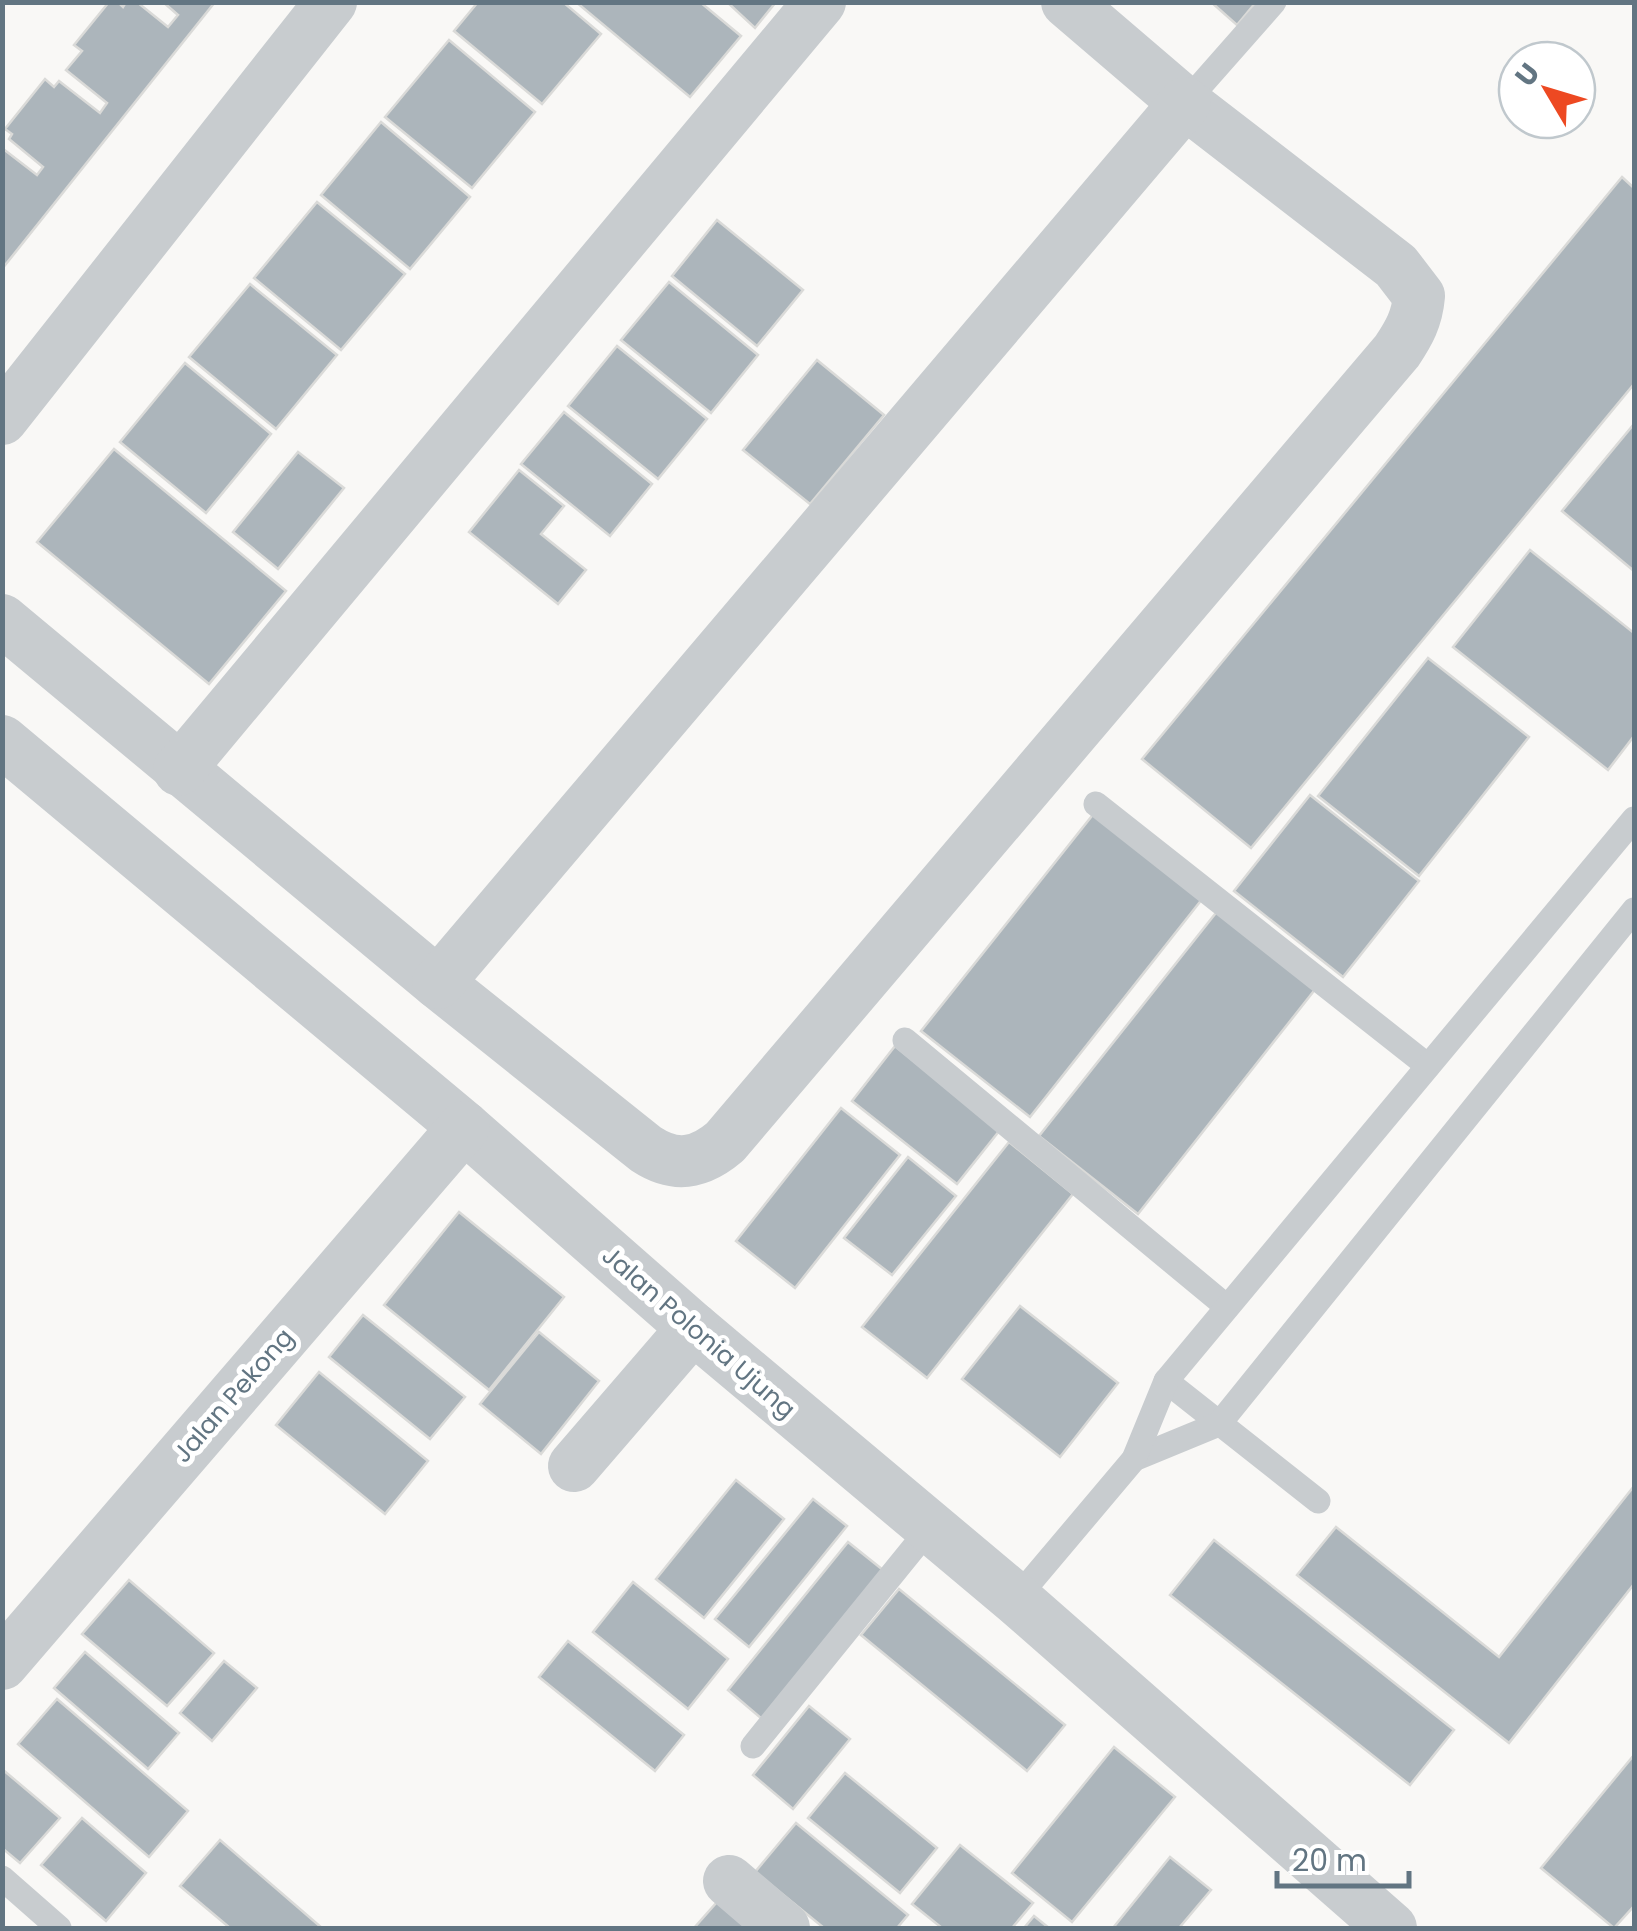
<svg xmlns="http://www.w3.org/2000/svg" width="1637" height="1931" font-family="Poppins,sans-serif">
<rect width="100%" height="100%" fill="#f9f8f6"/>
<g fill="#acb5bb" stroke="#dadad8" stroke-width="2.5">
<path d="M 109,2 L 118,2 L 123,7 L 126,2 L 137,2 L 168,27 L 178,15 L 163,2 L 215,2 L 2,269 L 2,148 L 37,175 L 43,167 L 9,139 L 12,134 L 5,129 L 45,79 L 54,87 L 59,81 L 100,113 L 107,103 L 66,70 L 82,51 L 74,45 Z"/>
<path d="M 478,2 L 563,2 L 601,34 L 542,104 L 454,31 Z"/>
<path d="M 576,2 L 700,2 L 741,36 L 690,97 Z"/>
<path d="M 727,2 L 776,2 L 755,28 Z"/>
<path d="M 1211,2 L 1256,2 L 1237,25 Z"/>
<path d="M 449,40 L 535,112 L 472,188 L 385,117 Z"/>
<path d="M 381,122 L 470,197 L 410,269 L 321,195 Z"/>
<path d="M 1622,177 L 1634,188 L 1634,384 L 1251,848 L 1142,759 Z"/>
<path d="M 317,202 L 405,274 L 341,350 L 254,278 Z"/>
<path d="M 717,220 L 803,290 L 757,346 L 672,276 Z"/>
<path d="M 669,282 L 758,355 L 711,413 L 621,340 Z"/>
<path d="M 250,284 L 337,355 L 276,429 L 189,357 Z"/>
<path d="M 617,346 L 707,419 L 658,479 L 568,406 Z"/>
<path d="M 817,360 L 884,415 L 810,504 L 743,450 Z"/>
<path d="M 185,363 L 271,434 L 206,513 L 120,442 Z"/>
<path d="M 564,412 L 652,484 L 610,536 L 521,464 Z"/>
<path d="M 1634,424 L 1634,571 L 1562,511 Z"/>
<path d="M 114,449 L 286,591 L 209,684 L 37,542 Z"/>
<path d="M 298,452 L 344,488 L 278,569 L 233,532 Z"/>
<path d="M 519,470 L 564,506 L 541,534 L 586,570 L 558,604 L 469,532 Z"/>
<path d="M 1530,550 L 1634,633 L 1634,736 L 1608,770 L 1453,647 Z"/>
<path d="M 1428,658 L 1529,737 L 1419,876 L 1318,796 Z"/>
<path d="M 1310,795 L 1419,881 L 1343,977 L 1234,891 Z"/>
<path d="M 1095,812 L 1203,898 L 1030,1117 L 921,1031 Z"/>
<path d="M 1219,909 L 1317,987 L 1138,1214 L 1039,1136 Z"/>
<path d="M 895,1046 L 1000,1130 L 957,1184 L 852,1101 Z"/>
<path d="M 841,1108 L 900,1155 L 795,1288 L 736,1241 Z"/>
<path d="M 1009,1142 L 1073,1194 L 927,1378 L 862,1327 Z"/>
<path d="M 908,1157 L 956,1196 L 892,1275 L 844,1238 Z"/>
<path d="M 459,1212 L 564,1297 L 489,1390 L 384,1305 Z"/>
<path d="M 1020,1306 L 1118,1383 L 1060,1457 L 962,1379 Z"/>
<path d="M 363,1315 L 465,1397 L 430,1439 L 329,1357 Z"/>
<path d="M 539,1332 L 599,1381 L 541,1454 L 480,1404 Z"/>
<path d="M 319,1372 L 428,1461 L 385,1514 L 276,1425 Z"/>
<path d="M 736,1480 L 784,1519 L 704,1618 L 656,1579 Z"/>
<path d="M 1634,1486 L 1634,1584 L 1509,1743 L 1297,1575 L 1336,1527 L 1499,1657 Z"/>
<path d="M 813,1499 L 847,1526 L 749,1647 L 715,1619 Z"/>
<path d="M 1214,1540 L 1454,1730 L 1410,1785 L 1170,1595 Z"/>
<path d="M 848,1542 L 883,1570 L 762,1719 L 728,1690 Z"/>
<path d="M 129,1580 L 214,1653 L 167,1706 L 82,1634 Z"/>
<path d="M 633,1582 L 728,1659 L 688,1709 L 593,1632 Z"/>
<path d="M 899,1589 L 1065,1725 L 1027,1771 L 861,1635 Z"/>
<path d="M 568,1641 L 684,1735 L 655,1771 L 539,1677 Z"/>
<path d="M 85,1652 L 179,1733 L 148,1769 L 54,1688 Z"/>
<path d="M 224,1661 L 257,1688 L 212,1741 L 180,1713 Z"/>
<path d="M 57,1699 L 188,1811 L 149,1857 L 18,1744 Z"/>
<path d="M 809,1706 L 850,1739 L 793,1809 L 753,1775 Z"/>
<path d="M 1114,1747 L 1175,1797 L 1072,1922 L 1012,1873 Z"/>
<path d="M 1634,1755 L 1634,1906 L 1614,1928 L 1541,1868 Z"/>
<path d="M 2,1769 L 60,1818 L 20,1863 L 2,1848 Z"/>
<path d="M 845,1773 L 937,1848 L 900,1893 L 808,1818 Z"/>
<path d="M 82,1818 L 146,1873 L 106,1921 L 41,1865 Z"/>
<path d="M 796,1823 L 908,1915 L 897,1928 L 824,1928 L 755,1872 Z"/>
<path d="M 220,1840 L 322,1928 L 230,1928 L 180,1886 Z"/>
<path d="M 960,1845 L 1033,1903 L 1012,1928 L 942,1928 L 912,1904 Z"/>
<path d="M 1170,1857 L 1211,1890 L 1179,1928 L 1113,1928 Z"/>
<path d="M 725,1893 L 766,1928 L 694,1928 Z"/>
<path d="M 1034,1916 L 1049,1928 L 1024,1928 Z"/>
</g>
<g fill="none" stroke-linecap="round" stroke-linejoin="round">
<g stroke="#c8cccf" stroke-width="25">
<path d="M 1185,103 L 1274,2"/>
<path d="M 1096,804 L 1428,1066"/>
<path d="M 905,1040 L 1227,1307"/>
<path d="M 1166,1381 L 1318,1501"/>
<path d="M 1134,1459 L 1219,1424 L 1634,910"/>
<path d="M 1016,1599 L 1134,1459 L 1166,1381 L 1634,819"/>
<path d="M 753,1746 L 929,1529"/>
<path d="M 2,1878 L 59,1928"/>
</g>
<g stroke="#c8cccf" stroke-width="52">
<path d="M 2,419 L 331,2"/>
<path d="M 2,620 L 438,983 L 646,1149 C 675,1168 699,1164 725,1142 L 1397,351 C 1409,333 1417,319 1419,296 L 1396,266 L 1185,103 L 1067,2"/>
<path d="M 2,741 L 464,1127 L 693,1328 L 1016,1599 L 1391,1928"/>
<path d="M 179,770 L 820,2"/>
<path d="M 438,983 L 1185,103"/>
<path d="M 574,1466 L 693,1328"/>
<path d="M 2,1664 L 464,1127"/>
<path d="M 729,1881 L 784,1928"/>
</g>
</g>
<g text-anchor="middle" stroke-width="10" stroke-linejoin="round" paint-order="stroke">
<g font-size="25" fill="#627582" stroke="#fff">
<text transform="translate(699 1332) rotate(41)" y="9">Jalan Polonia Ujung</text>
<text transform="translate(233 1395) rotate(-49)" y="9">Jalan Pekong</text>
</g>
</g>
<rect width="1637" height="1931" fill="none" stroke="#627582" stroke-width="10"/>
<g transform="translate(1547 90) rotate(308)"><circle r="48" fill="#ffffff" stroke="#c0c8cd" stroke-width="2.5"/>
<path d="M0-8L18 38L0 25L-18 38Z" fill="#ed4922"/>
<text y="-15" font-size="28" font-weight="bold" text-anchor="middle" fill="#627582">U</text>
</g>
<path d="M1277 1871v15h132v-15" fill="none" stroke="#627582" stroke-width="5"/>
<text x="1292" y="1871" font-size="30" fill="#627582" stroke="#ffffff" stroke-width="8" paint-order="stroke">20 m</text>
</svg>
